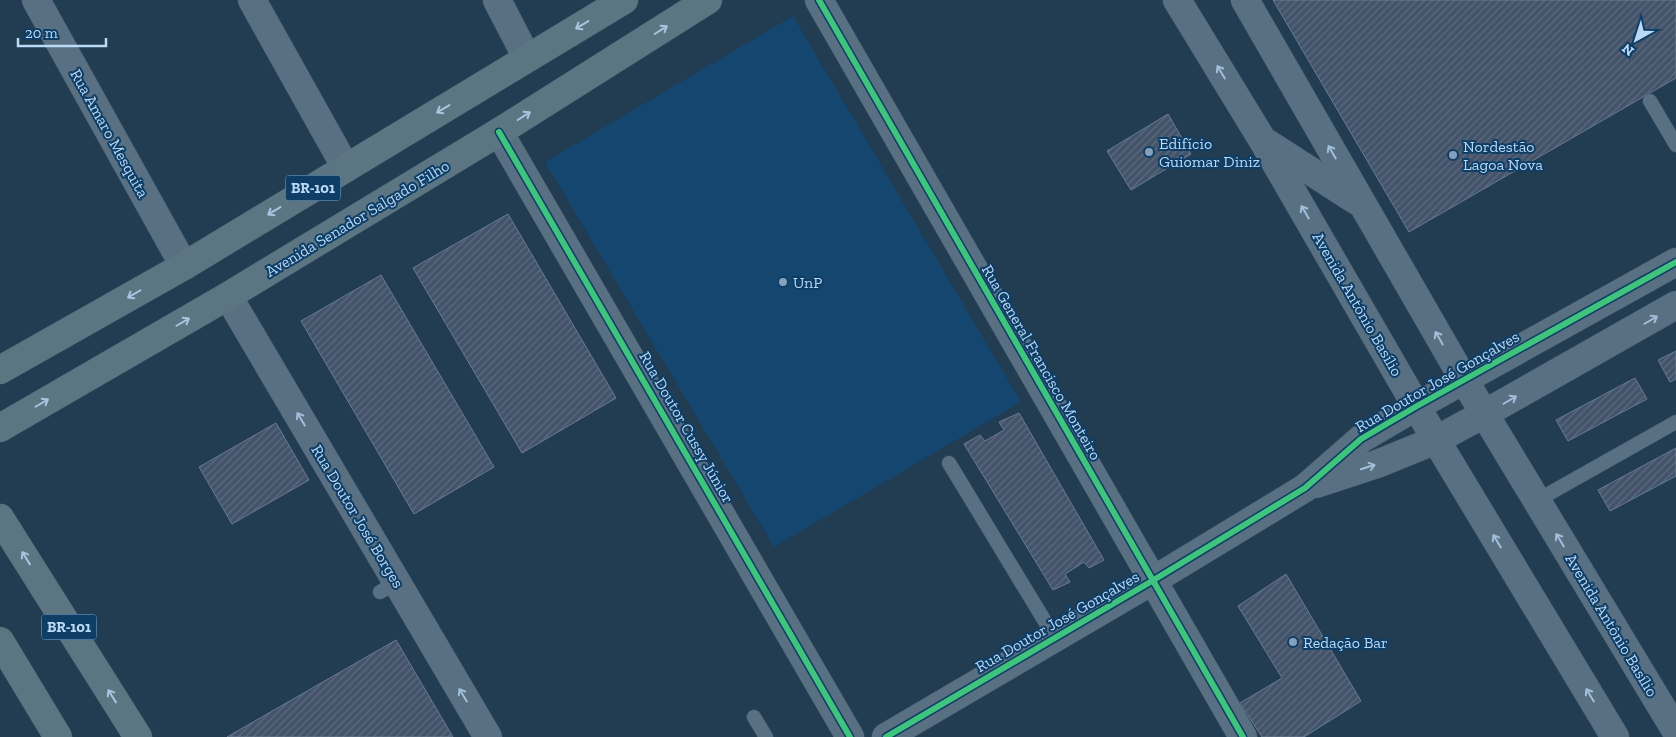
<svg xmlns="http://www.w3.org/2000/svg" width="1676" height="737" font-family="'Zilla Slab',serif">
<defs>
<pattern id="building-hatch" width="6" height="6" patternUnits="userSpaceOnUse" patternTransform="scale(1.25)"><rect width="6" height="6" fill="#435369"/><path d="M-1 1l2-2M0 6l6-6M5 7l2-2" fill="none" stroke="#5c6b7f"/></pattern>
</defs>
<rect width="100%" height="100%" fill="#223c52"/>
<path fill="#14466f" d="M 793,16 L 1021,402 L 774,547 L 545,162 Z"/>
<g fill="url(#building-hatch)" stroke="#6a7a91">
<path d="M 1273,0 L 1676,0 L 1676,78 L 1409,232 Z"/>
<path d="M 1168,114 L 1191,154 L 1131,190 L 1107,151 Z"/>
<path d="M 508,214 L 616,398 L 522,453 L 413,268 Z"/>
<path d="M 381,275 L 494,467 L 414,514 L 301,321 Z"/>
<path d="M 1676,351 L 1676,379 L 1670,382 L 1658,360 Z"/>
<path d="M 1635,378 L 1647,399 L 1568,441 L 1556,420 Z"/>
<path d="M 1019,413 L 1104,560 L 1089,568 L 1084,562 L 1065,574 L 1070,582 L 1053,590 L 964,444 L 980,435 L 985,441 L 1004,430 L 999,422 Z"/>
<path d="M 276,423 L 309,480 L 232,524 L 199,467 Z"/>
<path d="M 1676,448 L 1676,476 L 1610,511 L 1598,490 Z"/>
<path d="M 1286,574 L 1361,701 L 1304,737 L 1262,737 L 1240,703 L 1282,678 L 1238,606 Z"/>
<path d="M 396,640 L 453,737 L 227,737 Z"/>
</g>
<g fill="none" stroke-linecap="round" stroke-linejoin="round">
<defs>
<g id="lane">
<path d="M 1650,101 L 1676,145"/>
<path d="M 949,463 L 1055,638"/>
<path d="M 1536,501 L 1676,422"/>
<path d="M 380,592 L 397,582"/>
<path d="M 754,717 L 766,737"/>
</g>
<g id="street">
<path d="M 36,0 L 184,266"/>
<path d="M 252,0 L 346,168"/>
<path d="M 497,0 L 527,58"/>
<path d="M 819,0 L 1243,737"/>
<path d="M 499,132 L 850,737"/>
<path d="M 228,296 L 488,737"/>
<path d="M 1316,484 L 1377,464 L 1436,440 L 1484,414 L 1676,305"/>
<path d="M 886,737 L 1152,581 L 1305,488 L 1361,439 L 1417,406 L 1676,262"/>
</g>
<g id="secondary">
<path d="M 1177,0 L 1263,141 L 1436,440 L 1615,737"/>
<path d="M 1245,0 L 1464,380 L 1676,731"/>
<path d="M 1267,143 L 1357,201"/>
</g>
<g id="highway">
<path d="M 0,370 L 184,266 L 624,0"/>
<path d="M 0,428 L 228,296 L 499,132 L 708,0"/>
<path d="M 0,518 L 138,737"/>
<path d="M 0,641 L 58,737"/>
</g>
</defs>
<use href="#lane" stroke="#42576a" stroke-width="15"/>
<use href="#street" stroke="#42576a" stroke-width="29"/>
<use href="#secondary" stroke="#42576a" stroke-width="29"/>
<use href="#highway" stroke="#42576a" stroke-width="29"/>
<use href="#lane" stroke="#596f82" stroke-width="14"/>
<use href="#street" stroke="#596f82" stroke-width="28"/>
<use href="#secondary" stroke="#596f82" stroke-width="28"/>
<use href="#highway" stroke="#5b7682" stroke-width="28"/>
<defs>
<g id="cycleway">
<path d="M 819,0 L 1243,737"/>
<path d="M 499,132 L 850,737"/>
<path d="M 886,737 L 1152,581 L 1305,488 L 1361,439 L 1417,406 L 1676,262"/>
</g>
</defs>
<use href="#cycleway" stroke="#0e3e66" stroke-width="9"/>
<use href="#cycleway" stroke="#40c37c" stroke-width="6"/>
</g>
<defs><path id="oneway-shaft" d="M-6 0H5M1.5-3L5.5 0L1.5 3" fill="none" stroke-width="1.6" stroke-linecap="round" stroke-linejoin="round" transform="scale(1.25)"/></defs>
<g stroke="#a7c5e0">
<use href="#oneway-shaft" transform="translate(582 25) rotate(149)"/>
<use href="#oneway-shaft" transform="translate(661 30) rotate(-32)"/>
<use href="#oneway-shaft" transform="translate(443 109) rotate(149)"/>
<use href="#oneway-shaft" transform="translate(524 116) rotate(-32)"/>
<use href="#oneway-shaft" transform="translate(274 211) rotate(149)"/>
<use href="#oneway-shaft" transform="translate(134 294) rotate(150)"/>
<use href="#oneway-shaft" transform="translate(183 322) rotate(-30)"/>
<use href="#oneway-shaft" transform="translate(42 403) rotate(-30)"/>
<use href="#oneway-shaft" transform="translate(26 558) rotate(-122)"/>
<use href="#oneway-shaft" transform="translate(112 696) rotate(-122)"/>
</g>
<g stroke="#a2beda">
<use href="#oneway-shaft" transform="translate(1221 72) rotate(-121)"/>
<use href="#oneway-shaft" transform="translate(1332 152) rotate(-120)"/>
<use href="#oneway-shaft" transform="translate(1305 212) rotate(-120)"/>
<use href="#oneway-shaft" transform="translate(1651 320) rotate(-30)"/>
<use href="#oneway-shaft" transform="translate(1439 338) rotate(-120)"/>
<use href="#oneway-shaft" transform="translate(1510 400) rotate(-30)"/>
<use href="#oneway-shaft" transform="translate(301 419) rotate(-121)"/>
<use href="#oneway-shaft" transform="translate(1368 467) rotate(-18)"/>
<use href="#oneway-shaft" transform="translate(1560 540) rotate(-121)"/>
<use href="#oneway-shaft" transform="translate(1497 541) rotate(-121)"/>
<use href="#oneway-shaft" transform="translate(463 695) rotate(-121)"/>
<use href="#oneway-shaft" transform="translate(1590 695) rotate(-121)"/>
</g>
<g fill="#85a2bd" stroke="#0e3e66" stroke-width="2">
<circle cx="1149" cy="152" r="5"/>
<circle cx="1453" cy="155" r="5"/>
<circle cx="783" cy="282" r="5"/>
<circle cx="1293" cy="642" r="5"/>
</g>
<g text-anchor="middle" stroke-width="4" stroke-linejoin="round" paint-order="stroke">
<g fill="#0e3e66" stroke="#86aacc" stroke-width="1">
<rect x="285.5" y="175.5" width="55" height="25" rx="4"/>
<rect x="41.5" y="614.5" width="55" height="25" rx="4"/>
</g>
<g font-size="15" font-weight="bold" fill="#bad9f7">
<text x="313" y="193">BR-101</text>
<text x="69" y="632">BR-101</text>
</g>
<g font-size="16" fill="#bad9f7" stroke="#0e3e66">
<text transform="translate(110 133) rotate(61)" y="6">Rua Amaro Mesquita</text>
<text transform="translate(357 218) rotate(-31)" y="6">Avenida Senador Salgado Filho</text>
<text transform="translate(1358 304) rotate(60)" y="6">Avenida Antônio Basílio</text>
<text transform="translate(1042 362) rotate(60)" y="6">Rua General Francisco Monteiro</text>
<text transform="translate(1437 381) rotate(-30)" y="6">Rua Doutor José Gonçalves</text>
<text transform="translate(687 427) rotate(60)" y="6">Rua Doutor Cussy Júnior</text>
<text transform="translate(358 516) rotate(59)" y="6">Rua Doutor José Borges</text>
<text transform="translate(1057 621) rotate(-30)" y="6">Rua Doutor José Gonçalves</text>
<text transform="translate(1612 625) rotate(59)" y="6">Avenida Antônio Basílio</text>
</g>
<g font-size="16" fill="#bad9f7" stroke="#0e3e66" text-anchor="start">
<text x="1159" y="149">Edifício<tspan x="1159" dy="18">Guiomar Diniz</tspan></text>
<text x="1463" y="152">Nordestão<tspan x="1463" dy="18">Lagoa Nova</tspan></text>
<text x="793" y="288">UnP</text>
<text x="1303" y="648">Redação Bar</text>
</g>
</g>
<g transform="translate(1636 40) rotate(219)" stroke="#0e3e66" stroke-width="4" paint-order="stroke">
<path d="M0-4L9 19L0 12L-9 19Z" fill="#bad9f7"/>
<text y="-8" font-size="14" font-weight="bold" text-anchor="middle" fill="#bad9f7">N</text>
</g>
<path d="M18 38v8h88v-8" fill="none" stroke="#bad9f7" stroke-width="2.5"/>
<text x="25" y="38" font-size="15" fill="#bad9f7" stroke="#0e3e66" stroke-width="4" paint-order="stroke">20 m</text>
</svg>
